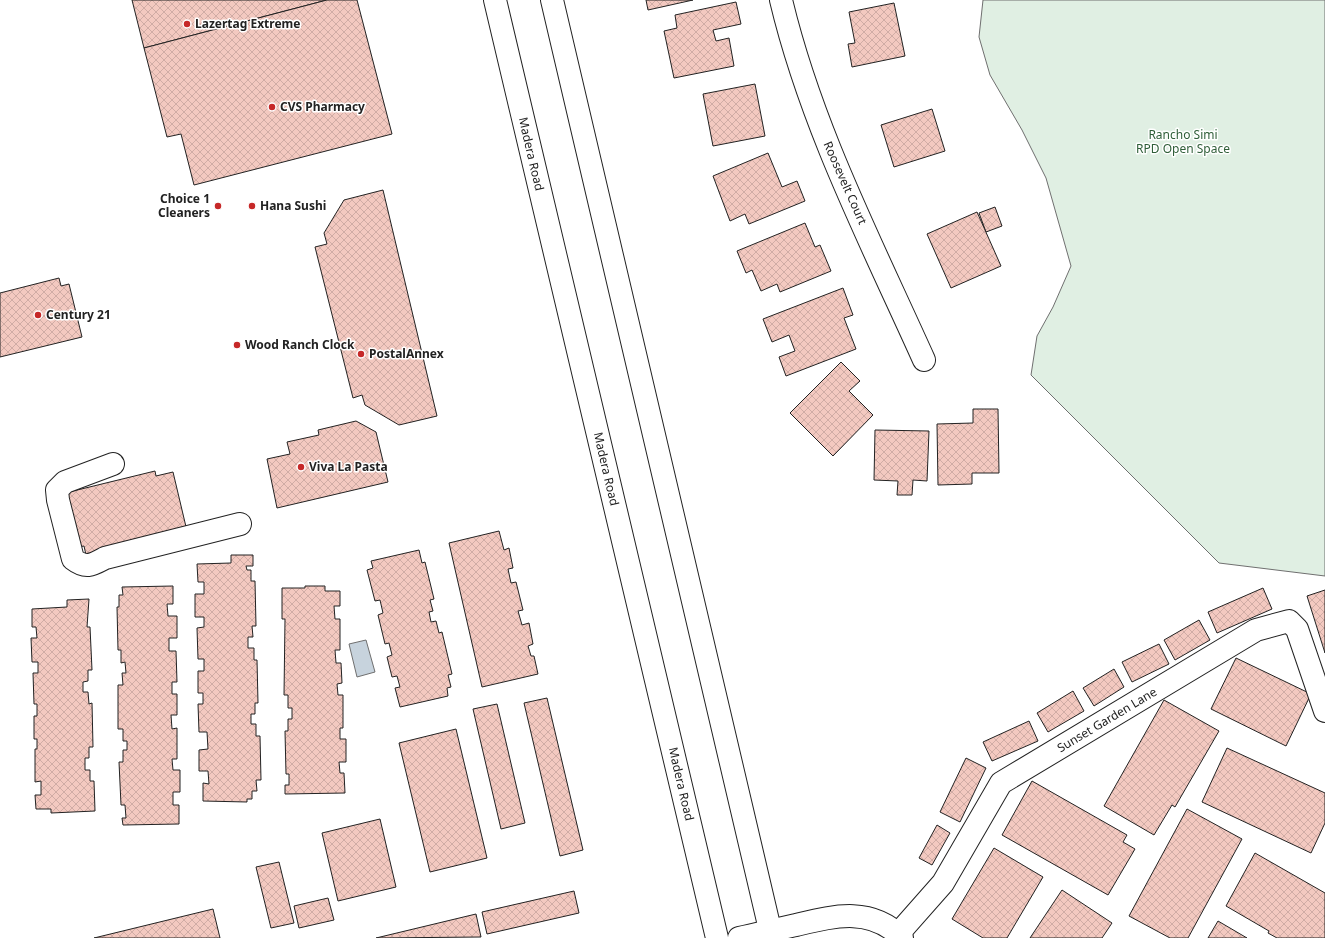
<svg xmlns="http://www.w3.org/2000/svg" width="1325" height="938" font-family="'Noto Sans',sans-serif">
<defs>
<pattern id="building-cross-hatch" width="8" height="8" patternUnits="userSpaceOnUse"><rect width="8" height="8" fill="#f3c9c0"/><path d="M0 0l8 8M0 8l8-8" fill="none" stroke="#d0aca5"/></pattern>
</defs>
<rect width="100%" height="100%" fill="#fff"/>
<path fill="#e0efe3" stroke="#6f6f6f" d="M 983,0 L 1325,0 L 1325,576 L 1219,563 L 1031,375 L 1037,336 L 1053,307 L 1071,266 L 1046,178 L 1022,130 L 990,75 L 979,37 Z"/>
<path fill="#c7d3dd" stroke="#6f6f6f" d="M 366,640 L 375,672 L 357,677 L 349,644 Z"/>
<g fill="url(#building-cross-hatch)" stroke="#222">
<path d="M 132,0 L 327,0 L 144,48 Z"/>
<path d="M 327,0 L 357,0 L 392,134 L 194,185 L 181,134 L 167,137 L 144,48 Z"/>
<path d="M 646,0 L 693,0 L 648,10 Z"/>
<path d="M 736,2 L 741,24 L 713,30 L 716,41 L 729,38 L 734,66 L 674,78 L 664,31 L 677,28 L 675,15 Z"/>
<path d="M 894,3 L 905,56 L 852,67 L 848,44 L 855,43 L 849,12 Z"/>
<path d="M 755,84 L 765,136 L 713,146 L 703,94 Z"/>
<path d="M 932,109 L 945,151 L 894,167 L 881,125 Z"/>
<path d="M 768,153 L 782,187 L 797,181 L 805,201 L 749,224 L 745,214 L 730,221 L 713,176 Z"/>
<path d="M 383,190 L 437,416 L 399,425 L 365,405 L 362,395 L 353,398 L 315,247 L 327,244 L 324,233 L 344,200 Z"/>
<path d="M 995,207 L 1002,226 L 986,232 L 979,213 Z"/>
<path d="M 977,212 L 1001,266 L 951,288 L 927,234 Z"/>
<path d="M 805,223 L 815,247 L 820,245 L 831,271 L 780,292 L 777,284 L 761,291 L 752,270 L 746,273 L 737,251 Z"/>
<path d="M 59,278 L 61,286 L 69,284 L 82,337 L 0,357 L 0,293 Z"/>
<path d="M 843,288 L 853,315 L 844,318 L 856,349 L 786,376 L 779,357 L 795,351 L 789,335 L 772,342 L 763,319 Z"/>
<path d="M 841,362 L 860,381 L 849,391 L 873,415 L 833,456 L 790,413 Z"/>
<path d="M 973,409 L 998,409 L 999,473 L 972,473 L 972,484 L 938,485 L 937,424 L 973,423 Z"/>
<path d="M 356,421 L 376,432 L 388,482 L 277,508 L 267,459 L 290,454 L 287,442 L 319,435 L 318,430 Z"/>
<path d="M 875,430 L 929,431 L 927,481 L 913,480 L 912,495 L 897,495 L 898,481 L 874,480 Z"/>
<path d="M 155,471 L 156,476 L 173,472 L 187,531 L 86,555 L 84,546 L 78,547 L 65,493 Z"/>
<path d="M 499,531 L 504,550 L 509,548 L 513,568 L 508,569 L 511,583 L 516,582 L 523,610 L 518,611 L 522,625 L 529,623 L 533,644 L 528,646 L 531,656 L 534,656 L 538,674 L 482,687 L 449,543 Z"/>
<path d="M 419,550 L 422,563 L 425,562 L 434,599 L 430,600 L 433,611 L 429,612 L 431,622 L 436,621 L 439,633 L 442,632 L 452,674 L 448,675 L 451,687 L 447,688 L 448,696 L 400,707 L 395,688 L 400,687 L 397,676 L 392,677 L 387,657 L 392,655 L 389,643 L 385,644 L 378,615 L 383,613 L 380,600 L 375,601 L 367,570 L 373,568 L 371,561 Z"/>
<path d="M 231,555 L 253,555 L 253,566 L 246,566 L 247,570 L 251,570 L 251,581 L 255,581 L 256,626 L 252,626 L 253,637 L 248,637 L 248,648 L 254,648 L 254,660 L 257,660 L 258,703 L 255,703 L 255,714 L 251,714 L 251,724 L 256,724 L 256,736 L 260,736 L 261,780 L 256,780 L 257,791 L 252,791 L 252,799 L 247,799 L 247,802 L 203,801 L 203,783 L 209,784 L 208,771 L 199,771 L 199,750 L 208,749 L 207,732 L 199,732 L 198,704 L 203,704 L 203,693 L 198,693 L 198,671 L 204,671 L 204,659 L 198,659 L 197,628 L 204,627 L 204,617 L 195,617 L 195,594 L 204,594 L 204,582 L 198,582 L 197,564 L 231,563 Z"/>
<path d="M 173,586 L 173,604 L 167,604 L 168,616 L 177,616 L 177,638 L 169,638 L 169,651 L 176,651 L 177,682 L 172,682 L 172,694 L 177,694 L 177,715 L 171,715 L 172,729 L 177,728 L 177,759 L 172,759 L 173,770 L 180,770 L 180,792 L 173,792 L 173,805 L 179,805 L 179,824 L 123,825 L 122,818 L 126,818 L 125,805 L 121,805 L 119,762 L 123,762 L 123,750 L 127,750 L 127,741 L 123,741 L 123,729 L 118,729 L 118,685 L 123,685 L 122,673 L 126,673 L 125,662 L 121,663 L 121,650 L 118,650 L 117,607 L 119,607 L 119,595 L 123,595 L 122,587 Z"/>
<path d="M 305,586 L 325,586 L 325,591 L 340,591 L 340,606 L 334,606 L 335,619 L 340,619 L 340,650 L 335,650 L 336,663 L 341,663 L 342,683 L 337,684 L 338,695 L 343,695 L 343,728 L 340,728 L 340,739 L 346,739 L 346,762 L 339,762 L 340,773 L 344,773 L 345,793 L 285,794 L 285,785 L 289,785 L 289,774 L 286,774 L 285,731 L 288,731 L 288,719 L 292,719 L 292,708 L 288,708 L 288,695 L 284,695 L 285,619 L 282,619 L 282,588 L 305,588 Z"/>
<path d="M 1263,588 L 1272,609 L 1217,633 L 1208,612 Z"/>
<path d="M 1325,590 L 1325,653 L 1307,596 Z"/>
<path d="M 89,599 L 87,627 L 90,627 L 92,670 L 88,670 L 88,681 L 83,682 L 83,692 L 88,692 L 89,704 L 92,703 L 93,747 L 89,747 L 89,758 L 85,758 L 85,770 L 90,770 L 90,781 L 94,781 L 95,811 L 51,813 L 51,809 L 36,809 L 35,795 L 41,795 L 41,781 L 35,782 L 35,749 L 37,749 L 37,739 L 34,739 L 34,716 L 37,716 L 37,704 L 34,704 L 33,673 L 38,673 L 38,662 L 32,662 L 31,638 L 37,638 L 36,627 L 32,627 L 32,609 L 67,607 L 67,600 Z"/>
<path d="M 1199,620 L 1210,640 L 1175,660 L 1164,640 Z"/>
<path d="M 1159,644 L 1169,664 L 1132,682 L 1122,662 Z"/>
<path d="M 1236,658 L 1311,694 L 1286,746 L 1211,709 Z"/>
<path d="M 1114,669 L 1124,687 L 1094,706 L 1083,688 Z"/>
<path d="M 1073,691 L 1084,711 L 1048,732 L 1037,713 Z"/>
<path d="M 547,698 L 583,850 L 560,856 L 524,703 Z"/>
<path d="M 1164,700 L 1219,731 L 1175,807 L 1172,805 L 1154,835 L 1104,806 Z"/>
<path d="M 497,704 L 525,823 L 501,829 L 473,709 Z"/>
<path d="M 1029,721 L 1038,741 L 992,761 L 983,742 Z"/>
<path d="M 456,729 L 487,858 L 430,872 L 399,743 Z"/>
<path d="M 1227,748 L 1325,793 L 1325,823 L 1311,853 L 1202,802 Z"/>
<path d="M 966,758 L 986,768 L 960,822 L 940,812 Z"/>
<path d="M 1032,781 L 1127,835 L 1123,842 L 1135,849 L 1108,895 L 1002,835 Z"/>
<path d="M 1187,809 L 1242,839 L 1188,938 L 1170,938 L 1129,916 Z"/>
<path d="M 380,819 L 396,887 L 338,901 L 322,833 Z"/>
<path d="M 937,825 L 950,833 L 932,865 L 919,858 Z"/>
<path d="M 994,848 L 1043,877 L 1007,938 L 983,938 L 952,919 Z"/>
<path d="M 1255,853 L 1325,893 L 1325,938 L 1277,938 L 1268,933 L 1269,931 L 1226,906 Z"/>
<path d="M 279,862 L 294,923 L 271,928 L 256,867 Z"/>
<path d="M 1062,890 L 1112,923 L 1102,938 L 1030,938 Z"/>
<path d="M 574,891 L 579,913 L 487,934 L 482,912 Z"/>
<path d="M 328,898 L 334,920 L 299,928 L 294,906 Z"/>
<path d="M 213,909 L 220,938 L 94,938 Z"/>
<path d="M 476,914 L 481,937 L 376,938 Z"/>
<path d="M 1218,921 L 1247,938 L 1208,938 Z"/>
</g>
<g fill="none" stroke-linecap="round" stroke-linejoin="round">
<defs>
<g id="minor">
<path d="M 781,0 C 811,126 871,242 924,360"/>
<path d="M 113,464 L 65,482 L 57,490 L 58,500 L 73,559 C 86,569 92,565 105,558 L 240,524"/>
<path d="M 898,934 L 943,883 L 1001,783 L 1256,630 L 1289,621 L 1297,629 L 1325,711"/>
<path d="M 739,938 C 758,934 777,929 796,925 C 834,916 871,906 902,938"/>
</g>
<g id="major">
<path d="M 495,0 L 717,938"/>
<path d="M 552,0 L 772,938"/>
</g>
</defs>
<use href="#minor" stroke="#222" stroke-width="24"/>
<use href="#major" stroke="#222" stroke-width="24"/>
<use href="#minor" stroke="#fff" stroke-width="22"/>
<use href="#major" stroke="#fff" stroke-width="22"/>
</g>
<g fill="#c62828" stroke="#fff" stroke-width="1.5">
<circle cx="187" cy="24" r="4"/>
<circle cx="272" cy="107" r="4"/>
<circle cx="218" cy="206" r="4"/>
<circle cx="252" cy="206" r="4"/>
<circle cx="38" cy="315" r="4"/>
<circle cx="237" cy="345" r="4"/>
<circle cx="361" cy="354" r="4"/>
<circle cx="301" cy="467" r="4"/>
</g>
<g text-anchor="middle" stroke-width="3" stroke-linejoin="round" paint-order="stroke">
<g font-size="12" font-weight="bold" fill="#222" stroke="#fff" text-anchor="start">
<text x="195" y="28">Lazertag Extreme</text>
<text x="280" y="111">CVS Pharmacy</text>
<text x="210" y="203" text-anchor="end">Choice 1<tspan x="210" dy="14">Cleaners</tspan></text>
<text x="260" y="210">Hana Sushi</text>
<text x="46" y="319">Century 21</text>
<text x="245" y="349">Wood Ranch Clock</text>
<text x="369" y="358">PostalAnnex</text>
<text x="309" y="471">Viva La Pasta</text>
</g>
<g font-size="12" fill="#2f5e38" stroke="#fff">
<text x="1183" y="139">Rancho Simi<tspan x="1183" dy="14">RPD Open Space</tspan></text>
</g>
<g font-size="12" fill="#222" stroke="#fff">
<text transform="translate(531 154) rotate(77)" y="4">Madera Road</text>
<text transform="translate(845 183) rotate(66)" y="4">Roosevelt Court</text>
<text transform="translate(606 469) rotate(77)" y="4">Madera Road</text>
<text transform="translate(1107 720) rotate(-31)" y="4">Sunset Garden Lane</text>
<text transform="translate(681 784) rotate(77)" y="4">Madera Road</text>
</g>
</g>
</svg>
